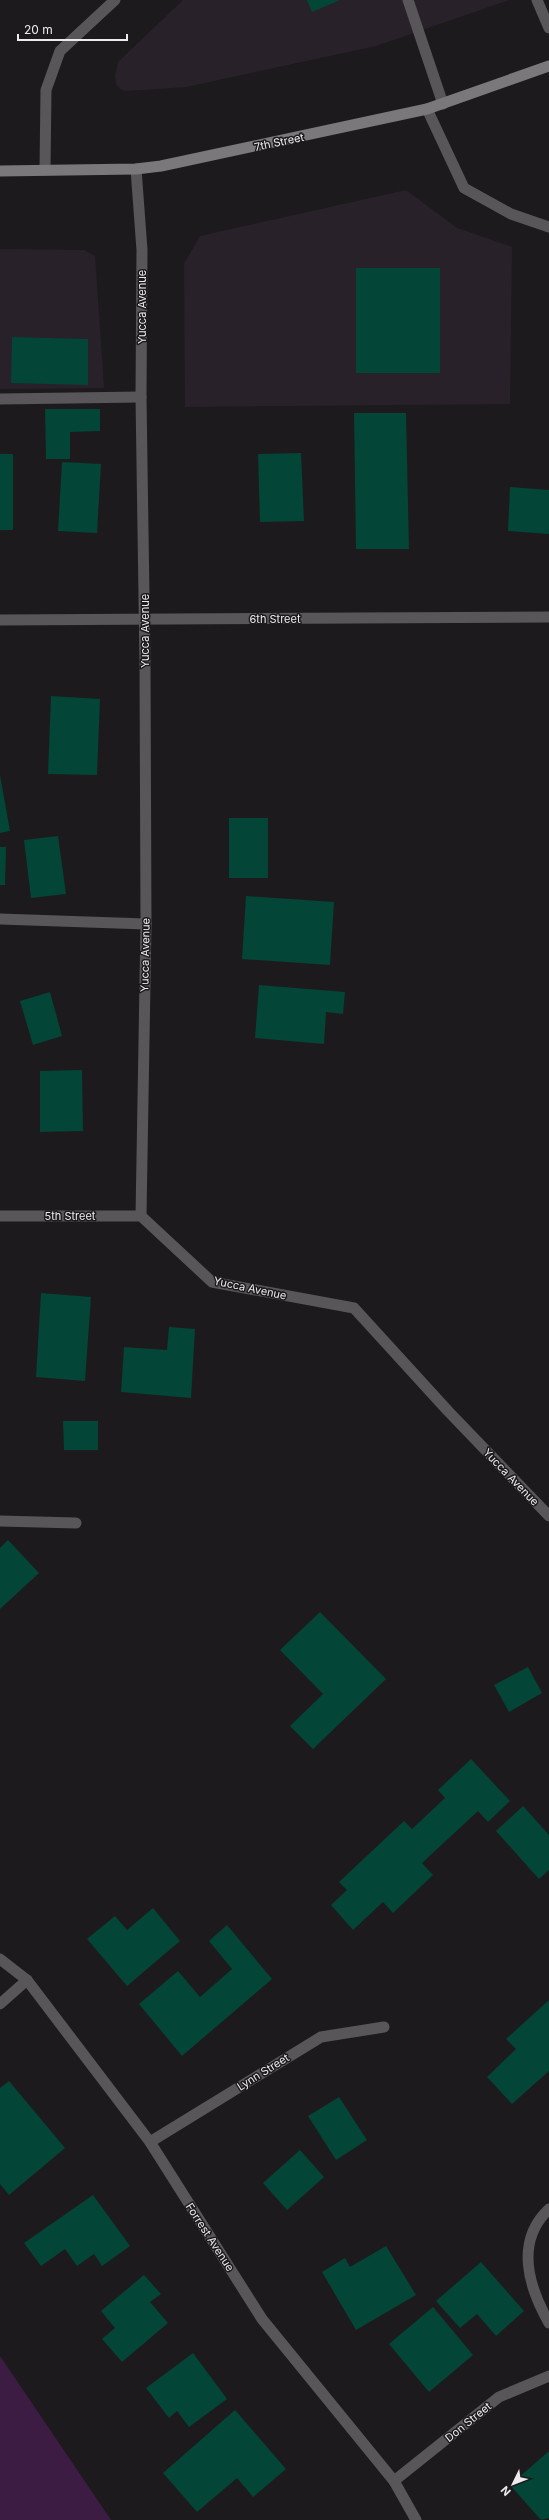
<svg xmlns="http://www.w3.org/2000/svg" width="549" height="2520" font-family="Inter,sans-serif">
<rect width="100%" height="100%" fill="#1d1a1d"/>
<g fill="#28212a">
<path d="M 183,0 L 509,0 L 376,46 L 186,87 L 126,91 L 120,89 L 116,84 L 115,76 L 118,62 Z"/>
<path d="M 406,190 L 457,228 L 512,247 L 510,404 L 185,407 L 184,264 L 200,236 Z"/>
<path d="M 0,249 L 84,250 L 95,256 L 104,388 L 0,389 Z"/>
</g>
<path fill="#3d1c44" d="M 0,2356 L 111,2520 L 0,2520 Z"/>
<g fill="#034536">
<path d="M 307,0 L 340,0 L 312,12 Z"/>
<rect x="356" y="268" width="84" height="105"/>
<path d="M 12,337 L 88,339 L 88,385 L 11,383 Z"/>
<path d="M 45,409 L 100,409 L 100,431 L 70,432 L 70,459 L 46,459 Z"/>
<path d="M 354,413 L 406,413 L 409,549 L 356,549 Z"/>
<path d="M 301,453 L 304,521 L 260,522 L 258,454 Z"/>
<rect x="0" y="454" width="13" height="76"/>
<path d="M 62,462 L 101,464 L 97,533 L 58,531 Z"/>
<path d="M 510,487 L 549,490 L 549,534 L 508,531 Z"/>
<path d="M 51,696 L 100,699 L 97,775 L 48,774 Z"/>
<path d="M 0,775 L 10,831 L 0,833 Z"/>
<rect x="229" y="818" width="39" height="60"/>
<path d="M 58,836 L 66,894 L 31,898 L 24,840 Z"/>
<path d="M 0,847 L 6,847 L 5,885 L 0,885 Z"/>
<path d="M 246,896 L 334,902 L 330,965 L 242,959 Z"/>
<path d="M 259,985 L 345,992 L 343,1014 L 326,1012 L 324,1044 L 255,1038 Z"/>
<path d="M 50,992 L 62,1036 L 33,1045 L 20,1001 Z"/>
<path d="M 82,1070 L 83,1131 L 40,1132 L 40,1071 Z"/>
<path d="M 41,1293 L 91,1297 L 85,1381 L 36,1377 Z"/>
<path d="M 169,1327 L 195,1329 L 191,1398 L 121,1392 L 124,1347 L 167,1350 Z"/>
<path d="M 63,1421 L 98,1421 L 98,1450 L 64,1450 Z"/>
<path d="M 8,1540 L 39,1573 L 0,1609 L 0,1548 Z"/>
<path d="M 320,1612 L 386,1679 L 313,1749 L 290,1726 L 323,1694 L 280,1650 Z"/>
<path d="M 528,1667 L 542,1693 L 509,1712 L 494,1685 Z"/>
<path d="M 471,1759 L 510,1801 L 488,1822 L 478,1811 L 422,1863 L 433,1875 L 393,1913 L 383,1902 L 353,1930 L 331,1905 L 347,1890 L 339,1882 L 404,1821 L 412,1829 L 445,1798 L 438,1790 Z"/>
<path d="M 523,1806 L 549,1835 L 549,1870 L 539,1879 L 496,1831 Z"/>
<path d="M 153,1908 L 180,1941 L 127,1986 L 87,1939 L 115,1916 L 127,1930 Z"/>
<path d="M 227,1925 L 272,1979 L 182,2056 L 139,2004 L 178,1971 L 200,1997 L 232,1969 L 209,1941 Z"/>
<path d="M 549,2000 L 549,2071 L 512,2104 L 487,2077 L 516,2049 L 506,2039 Z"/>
<path d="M 9,2081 L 65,2148 L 9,2195 L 0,2184 L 0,2088 Z"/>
<path d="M 339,2097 L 367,2140 L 336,2160 L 308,2116 Z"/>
<path d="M 300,2150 L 324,2177 L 287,2210 L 263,2183 Z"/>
<path d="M 93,2195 L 130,2246 L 102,2266 L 94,2254 L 77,2266 L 65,2249 L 41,2266 L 24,2243 Z"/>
<path d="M 386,2246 L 416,2295 L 356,2330 L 322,2272 L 345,2258 L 350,2267 Z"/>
<path d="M 481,2262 L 524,2311 L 496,2336 L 477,2314 L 460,2328 L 436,2301 Z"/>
<path d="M 144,2275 L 161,2294 L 150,2302 L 168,2323 L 122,2362 L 102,2339 L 115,2328 L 101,2311 Z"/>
<path d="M 433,2307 L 473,2355 L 429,2392 L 389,2344 Z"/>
<path d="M 193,2353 L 227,2399 L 189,2427 L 177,2411 L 169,2418 L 146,2388 Z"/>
<path d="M 235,2410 L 286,2469 L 253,2497 L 237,2478 L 197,2512 L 163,2473 Z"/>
<path d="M 549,2451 L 549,2518 L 541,2520 L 510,2485 Z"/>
</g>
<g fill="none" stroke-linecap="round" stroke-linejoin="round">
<g stroke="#585658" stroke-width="11">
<path d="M 408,0 L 443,104"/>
<path d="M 537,0 L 549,28"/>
<path d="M 0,399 L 141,397"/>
<path d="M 0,919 L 146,924"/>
<path d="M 0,1521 L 76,1523"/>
<path d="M 549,2209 C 515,2241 528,2286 549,2323"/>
</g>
<g stroke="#585658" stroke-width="11">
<path d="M 427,109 L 464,188 L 511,214 L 549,227"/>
<path d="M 136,169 L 142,250 L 141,397 L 145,663 L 146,924 L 141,1216 L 212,1282 L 354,1308 L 448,1411 L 549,1516"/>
<path d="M 45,170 L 46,90 L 60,51 L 115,0"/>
<path d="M 0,1216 L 141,1216"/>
<path d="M 0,1959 L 27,1980 L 150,2142 L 262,2319 L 394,2481 L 416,2520"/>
<path d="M 0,2004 L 27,1980"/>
<path d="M 150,2142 L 321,2037 L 384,2027"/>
<path d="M 394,2481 L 499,2397 L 549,2376"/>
</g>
<path stroke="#585658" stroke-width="11" d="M 0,620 L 549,617"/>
<path stroke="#7b787c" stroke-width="11" d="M 0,171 L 136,169 L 161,166 L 427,109 L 549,66"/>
</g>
<g text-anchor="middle" stroke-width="3" stroke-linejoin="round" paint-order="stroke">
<g font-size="11" fill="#edebee" stroke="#1d1a1d">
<text transform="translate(279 142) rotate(-12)" y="4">7th Street</text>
<text transform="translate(142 307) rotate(-90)" y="4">Yucca Avenue</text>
<text x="275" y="623">6th Street</text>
<text transform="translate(145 631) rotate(-90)" y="4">Yucca Avenue</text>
<text transform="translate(145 955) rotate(-89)" y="4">Yucca Avenue</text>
<text x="70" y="1220">5th Street</text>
<text transform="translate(250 1288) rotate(12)" y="4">Yucca Avenue</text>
<text transform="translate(511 1477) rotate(46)" y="4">Yucca Avenue</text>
<text transform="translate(263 2072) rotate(-32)" y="4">Lynn Street</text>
<text transform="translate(210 2237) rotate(57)" y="4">Forrest Avenue</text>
<text transform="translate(468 2422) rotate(-39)" y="4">Don Street</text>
</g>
</g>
<g transform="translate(513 2484) rotate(227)" stroke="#1d1a1d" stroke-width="3" paint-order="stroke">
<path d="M0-3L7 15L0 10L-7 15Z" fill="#edebee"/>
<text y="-6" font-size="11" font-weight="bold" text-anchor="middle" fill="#edebee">N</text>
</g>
<path d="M18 34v6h109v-6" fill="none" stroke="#edebee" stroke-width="2"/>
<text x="24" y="34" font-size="12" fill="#edebee" stroke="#1d1a1d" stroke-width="3" paint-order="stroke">20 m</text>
</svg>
